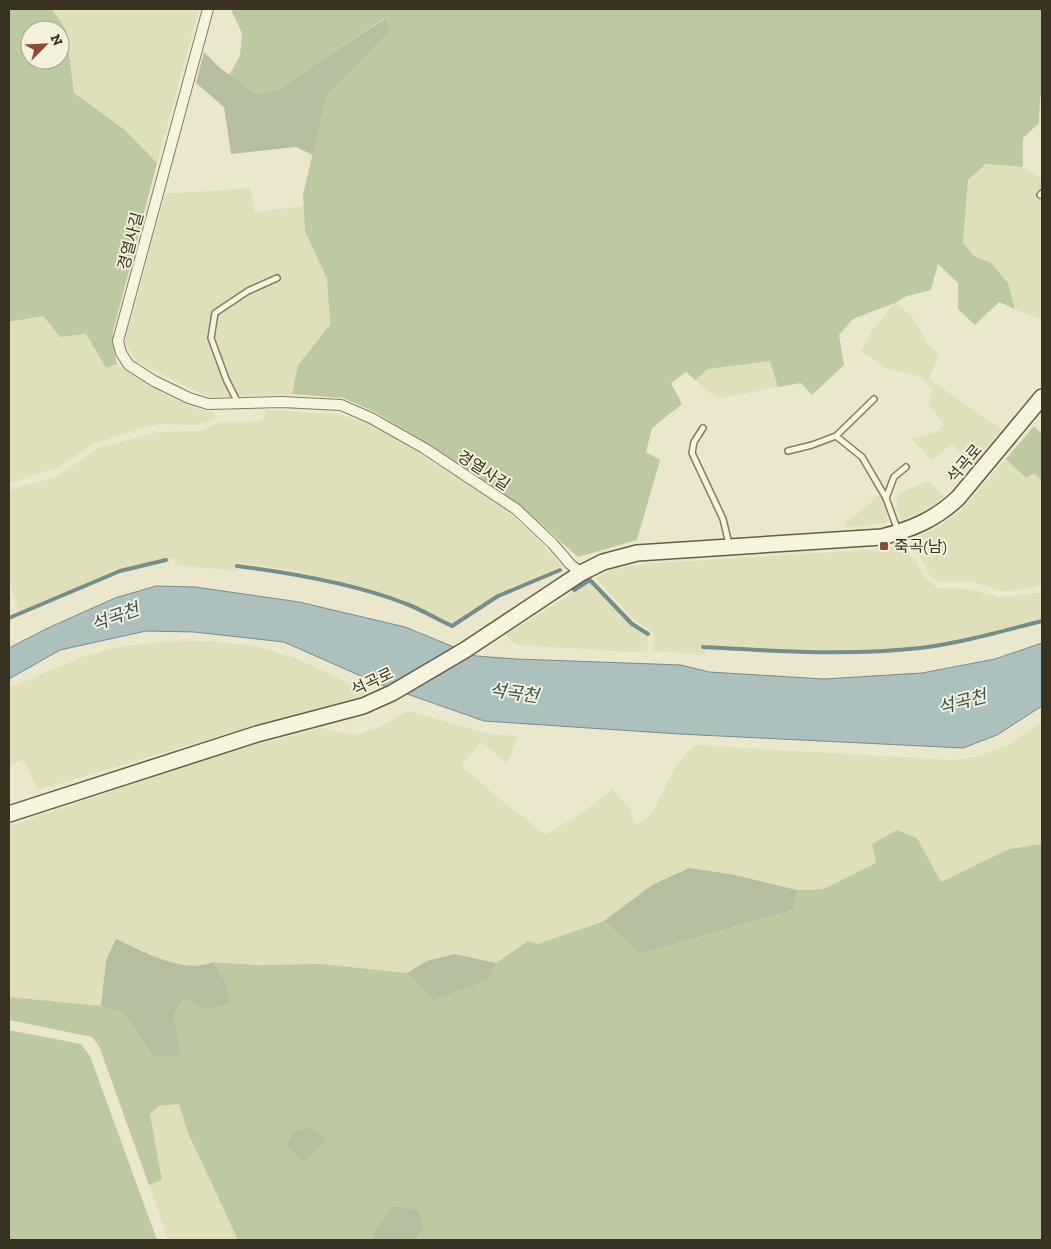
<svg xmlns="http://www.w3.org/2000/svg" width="1051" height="1249" font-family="'Zilla Slab','Noto Sans KR',serif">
<rect width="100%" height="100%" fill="#ebe7cc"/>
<g fill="#dfe0ba">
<path d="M 52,9 L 199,9 L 157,163 L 125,130 L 74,93 L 66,30 Z"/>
<path d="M 986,164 L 1023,167 L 1042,179 L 1042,320 L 1015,309 L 1008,283 L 991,264 L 974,256 L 963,243 L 968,180 Z"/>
<path d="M 250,188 L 255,212 L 304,206 L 305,231 L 327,279 L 330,326 L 298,365 L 292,394 L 209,397 L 136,362 L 125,342 L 165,194 Z"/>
<path d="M 895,303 L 912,316 L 927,343 L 939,354 L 929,379 L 1001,429 L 971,467 L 952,444 L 931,460 L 912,439 L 939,431 L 942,421 L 929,405 L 932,389 L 919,376 L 888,369 L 861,352 L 873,329 Z"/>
<path d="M 43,316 L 60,337 L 86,334 L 106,368 L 117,364 L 164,394 L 200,410 L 214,412 L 215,418 L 196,425 L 161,424 L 139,429 L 93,444 L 59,467 L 9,483 L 9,322 Z"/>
<path d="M 771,361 L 778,387 L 717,399 L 695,380 L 708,369 Z"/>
<path d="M 266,410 L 338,414 L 372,424 L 501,505 L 538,539 L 562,566 L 497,594 L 453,624 L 406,601 L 348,584 L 296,571 L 237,562 L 236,571 L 175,565 L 175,558 L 121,569 L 20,611 L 9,579 L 9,490 L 56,477 L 99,448 L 158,432 L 201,431 L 220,422 L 254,422 L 264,418 Z"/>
<path d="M 1006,459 L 1026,478 L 1034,472 L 1042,481 L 1042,588 L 1039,586 L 1027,589 L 1001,591 L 969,581 L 939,582 L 930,576 L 920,557 L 903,543 L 939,527 L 960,511 Z"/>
<path d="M 928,481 L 945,497 L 921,513 L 901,520 L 896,506 L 898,494 Z"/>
<path d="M 879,495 L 883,500 L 887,511 L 887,523 L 844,528 L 847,521 L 860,512 Z"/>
<path d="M 898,544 L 916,561 L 926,580 L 938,588 L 968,589 L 1000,597 L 1038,593 L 1042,596 L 1042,619 L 959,640 L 875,651 L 787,650 L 705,645 L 705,655 L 653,651 L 654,633 L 635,621 L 596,578 L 611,570 L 643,564 L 882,549 Z"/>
<path d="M 590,583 L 632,625 L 648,635 L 647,653 L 519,645 L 512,643 L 505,634 Z"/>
<path d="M 209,641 L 256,646 L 298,659 L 368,692 L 359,697 L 256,725 L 38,790 L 24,760 L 9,765 L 9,688 L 82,657 L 118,647 L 158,642 Z"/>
<path d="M 409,711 L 490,734 L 518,736 L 507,764 L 482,742 L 461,765 L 496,796 L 546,835 L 586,810 L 612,789 L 629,807 L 635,825 L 641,822 L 653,811 L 675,767 L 694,745 L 952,760 L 976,757 L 1008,745 L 1042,721 L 1042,844 L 1009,849 L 941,882 L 917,838 L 876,863 L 824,889 L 797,890 L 730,874 L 689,868 L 652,885 L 604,921 L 538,944 L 528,941 L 496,963 L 455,954 L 427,961 L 407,973 L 321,964 L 254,965 L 213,962 L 203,967 L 170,963 L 116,939 L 106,960 L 101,1006 L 9,997 L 9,826 L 228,752 L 322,728 L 354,735 L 375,729 Z"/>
<path d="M 179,1104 L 188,1133 L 238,1240 L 168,1240 L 149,1185 L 162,1179 L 150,1114 L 159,1106 Z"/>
</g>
<g fill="#bdc9a1" fill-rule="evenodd">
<path d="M 9,9 L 52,9 L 66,30 L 74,93 L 125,130 L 157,163 L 113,332 L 114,352 L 117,364 L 106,368 L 86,334 L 60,337 L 43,316 L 9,322 ZM 30,30 L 60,30 L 60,60 L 30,60 Z"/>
<path d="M 215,9 L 1042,9 L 1042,94 L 1040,98 L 1039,123 L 1023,138 L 1023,167 L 986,164 L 968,180 L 963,243 L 974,256 L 991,263 L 1008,283 L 1015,309 L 999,302 L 975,325 L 958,309 L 958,283 L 938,264 L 931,290 L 907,296 L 895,303 L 853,319 L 839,335 L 844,365 L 812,395 L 801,383 L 778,387 L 770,361 L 708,369 L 695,380 L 686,372 L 671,383 L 682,404 L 652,428 L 646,452 L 660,460 L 637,540 L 578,557 L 521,506 L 427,443 L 375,412 L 343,398 L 292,394 L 298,365 L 330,325 L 327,279 L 305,231 L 303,195 L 326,97 L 390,31 L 384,19 L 318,62 L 279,90 L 256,94 L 229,75 L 240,56 L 242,33 L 231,10 L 215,10 Z"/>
<path d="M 1034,426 L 1042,434 L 1042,481 L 1034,473 L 1026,478 L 1006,459 Z"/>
<path d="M 897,830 L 917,838 L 941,882 L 1009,849 L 1042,844 L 1042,1240 L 416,1240 L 424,1228 L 373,1235 L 373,1240 L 238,1240 L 188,1133 L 179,1104 L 159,1106 L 150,1114 L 162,1180 L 149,1185 L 99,1046 L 92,1037 L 9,1020 L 9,997 L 101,1006 L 123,1013 L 154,1058 L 181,1055 L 174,1015 L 184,998 L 225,981 L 213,962 L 255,965 L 321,964 L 407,973 L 433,1001 L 488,979 L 496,963 L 528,941 L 538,944 L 604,921 L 640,954 L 793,910 L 797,890 L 824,889 L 876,863 L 872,844 Z"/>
<path d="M 9,1030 L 81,1044 L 90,1056 L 157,1240 L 9,1240 Z"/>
</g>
<g fill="#b5bf9f">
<path d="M 385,19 L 390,31 L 326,97 L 313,155 L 296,147 L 231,154 L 224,107 L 196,83 L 204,52 L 220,68 L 256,94 L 279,90 L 318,62 Z"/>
<path d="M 689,868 L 730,874 L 797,890 L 793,910 L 640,954 L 604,921 L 652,885 Z"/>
<path d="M 116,939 C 143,951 184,975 213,962 L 225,981 L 230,1004 L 204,1009 L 184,998 L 174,1015 L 181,1055 L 154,1058 L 123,1013 L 101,1006 L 106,960 Z"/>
<path d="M 455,954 L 496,963 L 489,979 L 433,1001 L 407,973 L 427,961 Z"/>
<path d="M 312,1128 L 327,1139 L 304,1162 L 286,1145 L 294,1131 Z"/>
<path d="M 393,1206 L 418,1210 L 424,1228 L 416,1240 L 373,1240 L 373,1235 Z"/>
</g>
<path fill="#acc1be" stroke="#738e8c" d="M 156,586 L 195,587 L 299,602 L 405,627 L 476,656 L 516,659 L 681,665 L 709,672 L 824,679 L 922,673 L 995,659 L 1042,643 L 1042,706 L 997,735 L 963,748 L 679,734 L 484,721 L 379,684 L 284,642 L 194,632 L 146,631 L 60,650 L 9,679 L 9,648 L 48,628 L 115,598 Z"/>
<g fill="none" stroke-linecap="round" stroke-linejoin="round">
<g stroke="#738e8c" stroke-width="4">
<path d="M 237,566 C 292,573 352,583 404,603 C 421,609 436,619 452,626 L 498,596 L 560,570"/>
<path d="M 574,590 L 590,580 L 632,624 L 648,634"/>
<path d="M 9,618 L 120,571 L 166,560"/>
<path d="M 703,647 C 775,651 848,656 920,648 C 961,643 1002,631 1042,621"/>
</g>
<defs>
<g id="lane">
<path d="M 1040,195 L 1042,193"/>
<path d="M 238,403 L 226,379 L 211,338 L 215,313 L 248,291 L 277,278"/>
<path d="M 703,428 L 694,442 L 692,453 L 723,519 L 729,544"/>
<path d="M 836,436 L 862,457 L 886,498 L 898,531"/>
<path d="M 788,451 L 812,445 L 836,436 L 874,399"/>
<path d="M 886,498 L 894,477 L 906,467"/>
</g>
<path id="street" d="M 208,9 L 118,341 L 121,353 L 129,365 L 154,381 L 189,398 L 208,404 L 282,402 L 341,405 L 371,418 L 424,448 L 516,509 L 553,544 L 570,564 L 581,573"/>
<path id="secondary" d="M 9,814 L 257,734 L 363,706 L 392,693 L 465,650 L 581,573 L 603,562 L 637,553 L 882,537 C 912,529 936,519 958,498 L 1042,397"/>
</defs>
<use href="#lane" stroke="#877c62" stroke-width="8"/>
<use href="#street" stroke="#877c62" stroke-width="12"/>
<use href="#secondary" stroke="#695d44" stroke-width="18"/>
<use href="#lane" stroke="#f6f3df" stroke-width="5"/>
<use href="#street" stroke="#f6f3df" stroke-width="10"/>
<use href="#secondary" stroke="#f6f3df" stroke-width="15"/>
</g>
<rect fill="#904738" stroke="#f3f0db" stroke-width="2" x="879" y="541" width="10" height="10" rx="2.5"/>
<g text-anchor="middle" stroke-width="4" stroke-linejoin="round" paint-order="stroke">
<g font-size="16" fill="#393223" stroke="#f3f0db">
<text transform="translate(130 241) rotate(-75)" y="6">경열사길</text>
<text transform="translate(964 463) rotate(-50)" y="6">석곡로</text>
<text transform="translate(484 470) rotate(33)" y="6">경열사길</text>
<text transform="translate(372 681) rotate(-25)" y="6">석곡로</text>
</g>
<g font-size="16" fill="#393223" stroke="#f3f0db" text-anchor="start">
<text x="894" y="552">죽곡(남)</text>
</g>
<g font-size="18" font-style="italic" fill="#345357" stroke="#f3f0db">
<text transform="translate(115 617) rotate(-20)" y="6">석곡천</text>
<text transform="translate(514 693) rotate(8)" y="6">석곡천</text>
<text transform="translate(962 702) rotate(-15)" y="6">석곡천</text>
</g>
</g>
<rect width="1051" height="1249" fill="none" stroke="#393223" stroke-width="20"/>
<g transform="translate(45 45) rotate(66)"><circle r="24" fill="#f3f0db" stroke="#a9a491"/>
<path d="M0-4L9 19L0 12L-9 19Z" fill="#904738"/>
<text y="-8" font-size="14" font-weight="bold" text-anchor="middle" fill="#393223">N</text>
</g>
</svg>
